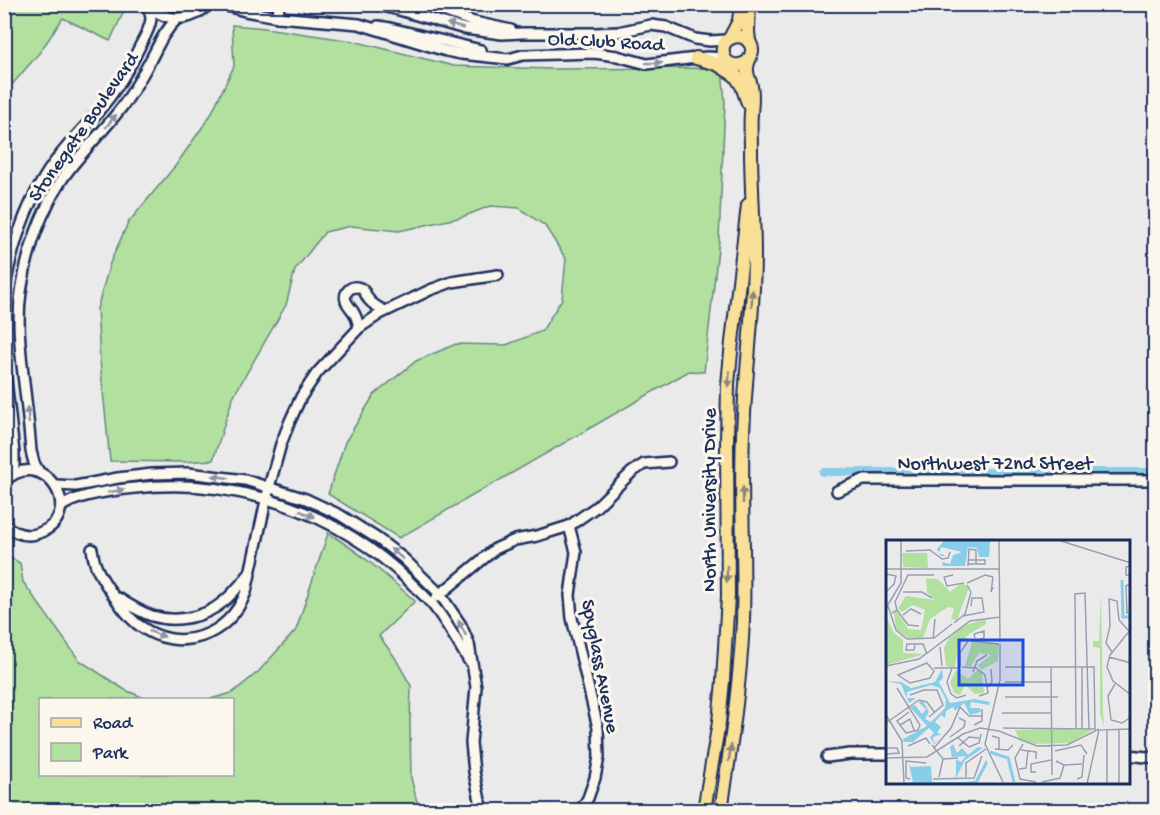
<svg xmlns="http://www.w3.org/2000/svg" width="1160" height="815" font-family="'Gochi Hand',sans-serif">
<rect width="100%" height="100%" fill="#ebeaeb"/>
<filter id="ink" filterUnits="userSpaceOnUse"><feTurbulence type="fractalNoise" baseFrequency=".0167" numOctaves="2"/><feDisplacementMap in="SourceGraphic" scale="12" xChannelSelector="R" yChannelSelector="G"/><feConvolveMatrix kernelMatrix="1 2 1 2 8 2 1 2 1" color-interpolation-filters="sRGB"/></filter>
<g filter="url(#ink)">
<g fill="#b2e09f" stroke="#66887e" stroke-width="1.5">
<path d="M 5,4 L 121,5 L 124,11 L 110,41 L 63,18 L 40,52 L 5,93 Z"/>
<path d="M 232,25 L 265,28 L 353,41 L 454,66 L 553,69 L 722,68 L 725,102 L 719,240 L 704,372 L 689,371 L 399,538 L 328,494 L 345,442 L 374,395 L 416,361 L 456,344 L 506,345 L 542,331 L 562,299 L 566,259 L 545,226 L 519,208 L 490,206 L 462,217 L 399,231 L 351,226 L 325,232 L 295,270 L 286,305 L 233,397 L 213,460 L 185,462 L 110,461 L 100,361 L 97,309 L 110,263 L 128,223 L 176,165 L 210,116 L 234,66 Z"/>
<path d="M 328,533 C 360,552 387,576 415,601 L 379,636 L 394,656 L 411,686 L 410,722 L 411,778 L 419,810 L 5,810 L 5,555 L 20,563 L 23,582 L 79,660 L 125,690 L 147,699 L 40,700 L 40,774 L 232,774 L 232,700 L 210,699 L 232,693 L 258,672 L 296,630 Z"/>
</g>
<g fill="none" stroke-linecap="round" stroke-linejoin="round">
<path stroke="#88cdea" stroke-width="8" d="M 823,472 L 1156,472"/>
<defs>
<g id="minor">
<path d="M 147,4 C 166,23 190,23 209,4"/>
<path d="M 374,4 L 399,10 L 465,29 L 502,34 L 522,33 L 596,33 L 618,32 L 651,25 L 666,27 L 695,39 L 710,41 L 727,40"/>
<path d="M 424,4 L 474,22 L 511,30"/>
<path d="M 208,5 L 223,5 L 245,11 L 278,17 L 359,24 L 446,51 L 461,54 L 508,59 L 523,55 L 594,53 L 617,56 L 647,64 L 696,58 L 708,57 L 724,58"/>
<path d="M 278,17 L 279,4"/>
<path d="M 378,26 L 390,28 L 481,50"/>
<path d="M 4,293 C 11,250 24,209 47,173 C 61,151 79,133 97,113 C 115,92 129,70 141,44 C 145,37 150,28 151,19 C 151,15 149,10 148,5"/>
<path d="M 359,328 C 358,323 357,318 354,313 C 352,309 348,306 346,301 C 343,293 351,284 360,288 C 365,290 366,296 369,300 C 373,305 379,308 385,311"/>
<path d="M 4,361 L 14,453 L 14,465 L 12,475"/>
<path d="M 39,472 L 34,463 L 31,451 C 29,425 26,399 23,374 C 20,347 17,319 21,292 C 27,253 40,214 61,181 C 80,152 107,129 127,100 C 135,88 143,74 150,61 C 158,46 164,31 177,19"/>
<path d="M 4,482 C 44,443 88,515 39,533 C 26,538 14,533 4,524"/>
<path d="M 56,485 L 76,486 L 118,478 L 152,474 L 188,473 L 245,480 L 306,499 L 340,515 L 378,539 L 403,558 L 440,594 L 461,625 L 469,644 L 476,687 L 471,743 L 474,772 L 482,810"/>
<path d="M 837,491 L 863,480 L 1156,480"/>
<path d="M 61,507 C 76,495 115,490 135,488 C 235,476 338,512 410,582 C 417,589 425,596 432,604 C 447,622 457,642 469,661"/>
<path d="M 569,526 L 576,552 L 570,595 L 572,618 L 598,728 L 599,757 L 595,778 L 588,798 L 581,810"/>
<path d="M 92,549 C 93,553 93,558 95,563 C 99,577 127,618 140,626 C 179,654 229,637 246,592 L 269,487 L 281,444 L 290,421 L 301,397 L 317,373 L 359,328 L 380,314 L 430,290 L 452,282 L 498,275"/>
<path d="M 437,597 L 495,549 L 515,540 L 537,536 L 569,526 L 596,507 L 632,472 L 644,464 L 669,462"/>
<path d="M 118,598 C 129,605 140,612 152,616 C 175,623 204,618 223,602 C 233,594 241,584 249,574"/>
<path d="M 1128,755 L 1156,758"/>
<path d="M 827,757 L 850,754 L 887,754"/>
</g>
<g id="major">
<path d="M 749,4 L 748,31 L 749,42"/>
<path d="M 730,38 L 739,21 L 741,4"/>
<path d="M 696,58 L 717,64 L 733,74"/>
<path d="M 727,62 L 742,86 L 748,103"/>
<path d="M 704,810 L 719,722 L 723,681 L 728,596 L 727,443 L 728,384 L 732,342 L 748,205"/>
<path d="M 721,810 C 731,747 740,685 743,621 C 745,559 740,497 743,435 C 745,374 754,314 754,254 C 754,219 751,184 751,149 C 751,137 750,125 751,113 C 752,103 753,96 751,86 C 750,80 746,75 747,68 C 747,59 756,53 750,43 C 741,30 720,38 723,53 C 725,66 738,68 747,62"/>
</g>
</defs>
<use href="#minor" stroke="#1b2f5e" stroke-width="14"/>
<use href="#major" stroke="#1b2f5e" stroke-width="16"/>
<use href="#minor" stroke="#fbf7ec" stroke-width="9"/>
<use href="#major" stroke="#fadf96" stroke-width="12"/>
</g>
<defs><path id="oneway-solid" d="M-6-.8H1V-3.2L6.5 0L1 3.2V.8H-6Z" transform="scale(1.5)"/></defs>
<g fill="#8b93a5">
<use href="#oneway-solid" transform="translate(455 26) rotate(-164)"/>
<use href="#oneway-solid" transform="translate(654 63) rotate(-1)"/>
<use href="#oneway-solid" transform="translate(111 121) rotate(-51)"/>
<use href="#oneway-solid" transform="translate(28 415) rotate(-96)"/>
<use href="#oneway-solid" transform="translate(221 477) rotate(-172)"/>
<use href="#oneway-solid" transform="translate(116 491) rotate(-10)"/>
<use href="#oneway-solid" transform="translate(307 514) rotate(24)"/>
<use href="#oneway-solid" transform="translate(397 554) rotate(-140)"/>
<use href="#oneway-solid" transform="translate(462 628) rotate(-117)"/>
<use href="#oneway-solid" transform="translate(157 634) rotate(20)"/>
</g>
<g fill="#8a877a">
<use href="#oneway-solid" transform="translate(752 298) rotate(-87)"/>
<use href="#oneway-solid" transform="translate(729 379) rotate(94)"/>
<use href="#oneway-solid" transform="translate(743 495) rotate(-90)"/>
<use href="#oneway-solid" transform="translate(727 574) rotate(90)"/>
<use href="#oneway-solid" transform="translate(730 753) rotate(-81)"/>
</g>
</g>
<g text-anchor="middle" stroke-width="6" stroke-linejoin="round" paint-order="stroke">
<g font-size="20" fill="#1b2f5e" stroke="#fbf7ec">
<text transform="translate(606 40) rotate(3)" y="7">Old Club Road</text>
<text transform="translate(82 126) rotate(-55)" y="7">Stonegate Boulevard</text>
<text x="995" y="469">Northwest 72nd Street</text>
<text transform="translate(708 500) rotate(-90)" y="7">North University Drive</text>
<text transform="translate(602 666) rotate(79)" y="7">Spyglass Avenue</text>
</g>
</g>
<g transform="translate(886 540)">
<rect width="244" height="244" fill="#ebeaeb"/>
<path d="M 16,13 L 41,13 L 42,28 L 17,27 ZM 40,38 L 52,39 L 64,52 L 76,43 L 83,47 L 71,80 L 65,79 L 68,68 L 62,67 L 44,79 L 37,98 L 22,98 L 10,89 L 8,73 L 11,71 L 22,89 L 35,90 L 39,70 L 27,65 L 16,72 L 12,68 L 20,56 L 49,60 L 41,52 ZM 215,53 L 217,171 L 218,187 L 214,173 L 214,108 L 207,107 L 207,101 L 213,101 ZM 0,76 L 8,93 L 17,100 L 17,113 L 39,114 L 0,125 ZM 100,79 L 100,84 L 83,94 L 72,107 L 69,128 L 60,126 L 58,108 L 63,98 L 79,85 ZM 86,102 L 113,104 L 112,121 L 95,130 L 92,125 L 105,115 L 93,113 L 85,126 L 79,126 ZM 70,130 L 82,139 L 91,130 L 96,133 L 98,153 L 89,154 L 79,145 L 74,155 L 68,153 L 64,142 ZM 129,190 L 166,189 L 206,190 L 184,203 L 147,204 L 134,201 Z" fill="#b2e09f"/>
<path d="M 58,1 L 104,1 L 103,17 L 93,17 L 91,8 L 82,7 L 79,26 L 57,26 L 56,22 L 64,24 L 67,15 L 76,12 L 55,7 L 53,13 L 60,16 L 55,16 L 51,9 ZM 56,129 L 57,138 L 53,142 L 64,163 L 89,159 L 104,162 L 103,165 L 85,162 L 84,168 L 94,168 L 95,172 L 84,175 L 78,163 L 69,171 L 67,167 L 60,171 L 59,178 L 55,175 L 49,182 L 55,187 L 51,193 L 56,194 L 47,197 L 48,203 L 54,199 L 48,204 L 44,197 L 48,193 L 43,188 L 27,202 L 18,202 L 17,199 L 41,186 L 24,167 L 29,165 L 36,174 L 40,169 L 32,162 L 37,161 L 43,172 L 39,179 L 45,182 L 59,168 L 60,160 L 54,148 L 45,145 L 21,152 L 21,158 L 30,158 L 23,163 L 15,144 L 0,141 L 15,142 L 25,148 L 49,142 ZM 67,204 L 71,213 L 76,208 L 82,215 L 92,207 L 97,208 L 79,220 L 70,238 L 70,219 L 75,222 L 80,216 L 66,217 L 64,207 ZM 100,220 L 102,223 L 91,244 L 19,244 L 27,242 L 23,224 L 25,227 L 45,226 L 46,242 L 77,242 L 89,241 Z" fill="#88cdea"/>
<path fill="none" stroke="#88cdea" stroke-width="3" d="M 236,40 L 237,77 L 245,77M 104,212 L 122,218 L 128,242"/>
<path fill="none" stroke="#989fb3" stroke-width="1.5" d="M 113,1 L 114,102M 175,1 L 245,23M 20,11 L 44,10 L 56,19 L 62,18 L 64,12M 82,24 L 99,24 L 99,20 L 82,20M 82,26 L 83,9 L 90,10 L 90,24M 245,26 L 240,27 L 240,35 L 245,36M 0,29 L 113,29M 0,34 L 10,36 L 8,44 L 0,52M 67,35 L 58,37 L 61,46 L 78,43M 107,37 L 105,52 L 107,47M 81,43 L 99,35 L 107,37M 245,43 L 240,46 L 241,73 L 245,73M 17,52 L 36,52 L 46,58M 2,66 L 10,90 L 21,99 L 48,98 L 66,84M 0,68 L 15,43 L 15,1M 11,70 L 22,85 L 33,86M 6,73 L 11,70 L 9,62 L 22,35 L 48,35M 17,75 L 25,69 L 35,74M 77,76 L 98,72 L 96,58 L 86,58 L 85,66M 68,83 L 79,74 L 85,52 L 81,45M 245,89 L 224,115 L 221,127 L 227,141 L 245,155M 47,99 L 49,79M 85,101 L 113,104M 89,101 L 98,98 L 98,91 L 88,94 L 89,98M 114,104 L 114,140 L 99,204 L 117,242M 29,105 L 28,110 L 20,110 L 21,104 L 37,104 L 41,114M 54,107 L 56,126M 226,112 L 220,103 L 224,86 L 223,59 L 231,61 L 233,80 L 243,91M 223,117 L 245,123M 41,123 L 48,131 L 44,138 L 24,143 L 12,135 ZM 0,126 L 33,119 L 84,81 L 114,77M 74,126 L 74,113 L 82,101M 76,127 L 90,128 L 99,135 L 102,153 L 93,156M 165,127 L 166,235M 196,127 L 196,189M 48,128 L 73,128M 66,128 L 61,142 L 65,154 L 71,158 L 80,155M 87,132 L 91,121 L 101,115M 119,142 L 166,142M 11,148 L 34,185 L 32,190 L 20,193M 101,148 L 106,142 L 105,129M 24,155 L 38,150 L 51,150 L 57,165 L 43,177M 119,157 L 172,157M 116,173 L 166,173M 0,175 L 16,201 L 18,244M 225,180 L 222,156 L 229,144M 225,180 L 236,183 L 245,177M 0,183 L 33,160 L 41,162 L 49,173M 14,185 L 24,179 L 28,190M 88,185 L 96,181 L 96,169M 117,188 L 209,189 L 208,127 L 119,127M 190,189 L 189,54 L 199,53 L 203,189M 221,189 L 221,244M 233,189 L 233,244M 214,190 L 245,189M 20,193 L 11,181 L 23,172M 106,196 L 113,198 L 113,209M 64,197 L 78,187 L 79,181 L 73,178M 71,197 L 83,207 L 93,203 L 95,194M 137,204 L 129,218 L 134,239 L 150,242M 46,205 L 57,219 L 72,218M 22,206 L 40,198 L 44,204M 73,206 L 83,197 L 93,198M 0,208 L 11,208 L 13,213 L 0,214M 48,208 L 65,188 L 74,167 L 83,176 L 96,176M 109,209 L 122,210 L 127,205M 135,210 L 150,212 L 150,219M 169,211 L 195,205 L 201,214M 0,218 L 41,217 L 77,194 L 94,188 L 113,191 L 151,206 L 181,205 L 213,189M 170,221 L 178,225 L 196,224M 133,229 L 140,228 L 142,211M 150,232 L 145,232 L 145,224 L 165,220M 53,237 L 57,219M 80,237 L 80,223 L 100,209M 24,239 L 20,238 L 20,221 L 40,223M 47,239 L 88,238 L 96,216M 191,239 L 196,237 L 198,215M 156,242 L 174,238 L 178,225M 201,244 L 213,190"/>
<path fill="#1d4ed8" fill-opacity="0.15" stroke="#1d4ed8" stroke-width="3" d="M 73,100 L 137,100 L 137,145 L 73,145 Z"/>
<rect width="244" height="244" fill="none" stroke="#1b2f5e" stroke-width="3"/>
</g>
<rect width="1160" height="815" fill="none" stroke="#fbf7ec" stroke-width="24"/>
<rect x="12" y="12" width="1136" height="791" fill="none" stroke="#1b2f5e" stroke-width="2" filter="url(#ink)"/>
<rect x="39" y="698" width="195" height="78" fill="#fbf7ec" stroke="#a1a7b3" stroke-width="1.5"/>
<rect x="51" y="718" width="30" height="9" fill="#fadf96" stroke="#a1a7b3" stroke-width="1.5"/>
<text x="93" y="728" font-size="18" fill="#1b2f5e">Road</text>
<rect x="51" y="743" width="30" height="18" fill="#b2e09f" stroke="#a1a7b3" stroke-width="1.5"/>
<text x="93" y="758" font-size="18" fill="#1b2f5e">Park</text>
</svg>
